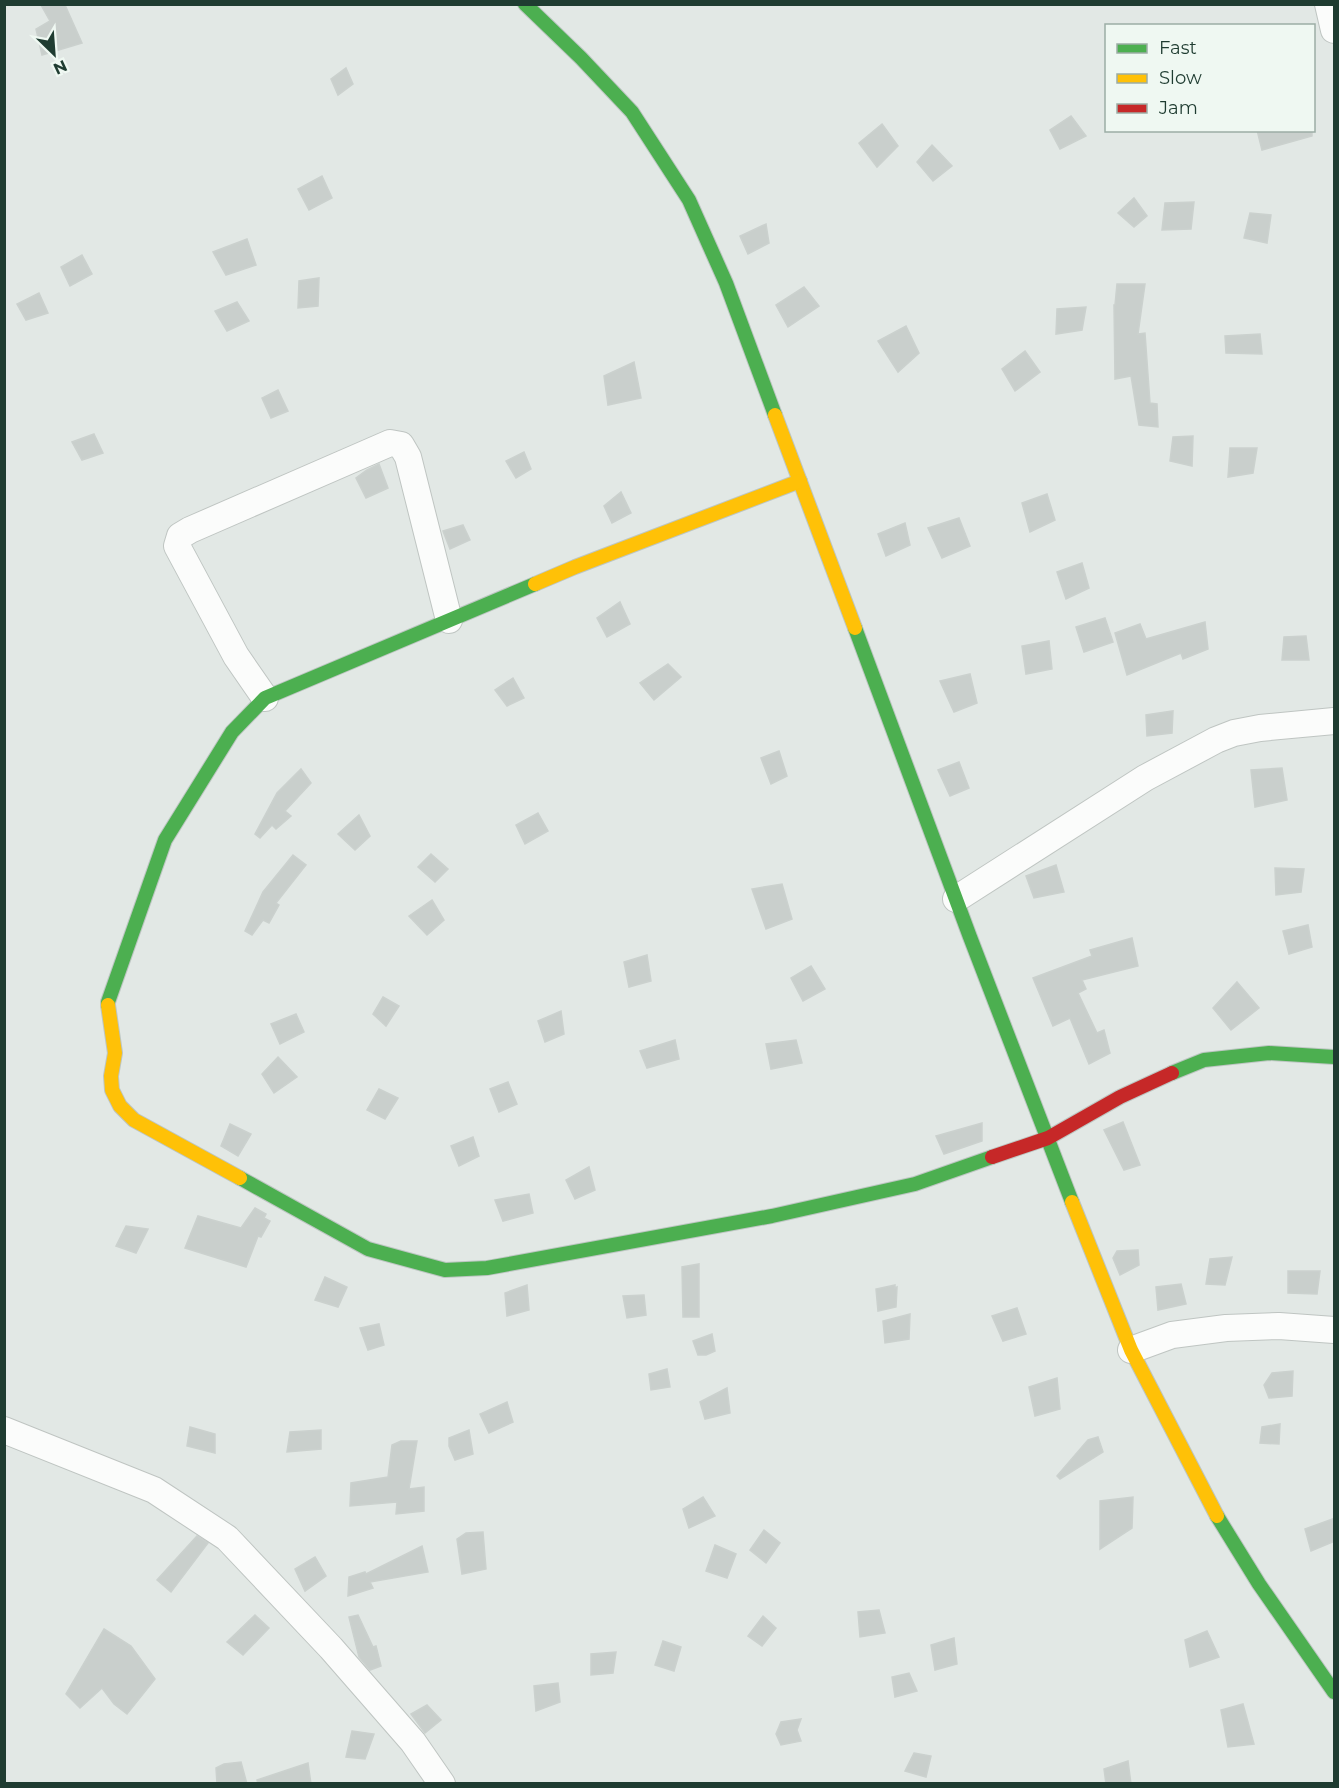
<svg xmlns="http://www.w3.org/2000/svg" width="1339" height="1788" font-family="Montserrat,sans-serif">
<rect width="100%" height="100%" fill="#e2e8e5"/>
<g fill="#c9cfcc" stroke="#cbd1ce" stroke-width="1.5">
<path d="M 41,5 L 65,5 L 82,43 L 42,55 L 36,29 L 50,21 Z"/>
<path d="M 346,68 L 353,84 L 338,95 L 331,79 Z"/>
<path d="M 1071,116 L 1086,136 L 1060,149 L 1050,130 Z"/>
<path d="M 882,124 L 898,146 L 877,167 L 859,143 Z"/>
<path d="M 1257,130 L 1312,130 L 1312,136 L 1262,150 Z"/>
<path d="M 932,145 L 952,166 L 933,181 L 917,162 Z"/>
<path d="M 322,176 L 332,198 L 309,210 L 298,189 Z"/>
<path d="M 1134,198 L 1147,216 L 1134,227 L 1118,213 Z"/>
<path d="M 1194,202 L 1191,229 L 1162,230 L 1165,203 Z"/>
<path d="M 1250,213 L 1271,215 L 1267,243 L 1244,238 Z"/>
<path d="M 766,224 L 769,243 L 748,254 L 740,236 Z"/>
<path d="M 247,239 L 256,265 L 226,275 L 213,252 Z"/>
<path d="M 82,255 L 92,274 L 70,286 L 61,267 Z"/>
<path d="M 319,278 L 318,306 L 298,308 L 299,281 Z"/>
<path d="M 1117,284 L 1145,284 L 1138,334 L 1145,333 L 1150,403 L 1157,404 L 1158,427 L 1139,425 L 1131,376 L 1115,379 L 1114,305 L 1115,305 Z"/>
<path d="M 804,287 L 819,306 L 788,327 L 776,305 Z"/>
<path d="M 39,293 L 48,313 L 26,320 L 17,304 Z"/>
<path d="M 237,302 L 249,321 L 227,331 L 215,311 Z"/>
<path d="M 1086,307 L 1082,330 L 1056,334 L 1057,309 Z"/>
<path d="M 906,326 L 919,353 L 898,372 L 878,341 Z"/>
<path d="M 1260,334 L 1262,354 L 1226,353 L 1225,336 Z"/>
<path d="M 1025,351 L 1040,372 L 1015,391 L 1002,369 Z"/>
<path d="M 634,362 L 641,398 L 608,405 L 604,376 Z"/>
<path d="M 278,390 L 288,411 L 271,418 L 262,398 Z"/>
<path d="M 94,434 L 103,453 L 82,460 L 72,442 Z"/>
<path d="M 1193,436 L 1192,466 L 1170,461 L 1173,437 Z"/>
<path d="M 1230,448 L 1257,448 L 1253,473 L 1228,477 Z"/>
<path d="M 524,452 L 531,469 L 516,478 L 506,461 Z"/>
<path d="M 379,464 L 388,488 L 366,498 L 356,478 L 367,470 Z"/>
<path d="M 621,492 L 631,513 L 612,523 L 604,506 Z"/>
<path d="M 1047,494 L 1055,520 L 1030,532 L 1022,503 Z"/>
<path d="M 959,518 L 970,546 L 942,558 L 928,528 Z"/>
<path d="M 905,523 L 910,545 L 886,556 L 878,534 Z"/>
<path d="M 463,525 L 470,540 L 450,549 L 443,531 Z"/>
<path d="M 1082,563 L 1089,588 L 1066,599 L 1057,572 Z"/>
<path d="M 620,602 L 630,624 L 607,637 L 597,618 Z"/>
<path d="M 1105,618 L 1113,642 L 1084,652 L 1076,627 Z"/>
<path d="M 1205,622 L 1208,649 L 1183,659 L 1181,653 L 1127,675 L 1115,633 L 1140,624 L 1146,639 Z"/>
<path d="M 1306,636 L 1309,660 L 1282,660 L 1284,637 Z"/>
<path d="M 1049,641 L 1052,669 L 1026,674 L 1022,646 Z"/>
<path d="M 668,664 L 681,677 L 654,700 L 640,683 Z"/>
<path d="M 970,674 L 977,703 L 954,712 L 940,681 Z"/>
<path d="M 513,678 L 524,698 L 507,706 L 495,690 Z"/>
<path d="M 1173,711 L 1172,733 L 1147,736 L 1146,715 Z"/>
<path d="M 779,751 L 787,776 L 771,784 L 761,758 Z"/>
<path d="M 959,762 L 969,788 L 950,796 L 938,770 Z"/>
<path d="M 1282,768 L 1287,800 L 1255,807 L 1251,770 Z"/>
<path d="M 301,769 L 311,783 L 285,811 L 291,816 L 276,829 L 272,825 L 260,838 L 255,834 L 277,793 Z"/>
<path d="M 538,813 L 548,831 L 525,844 L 516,825 Z"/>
<path d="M 359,815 L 370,836 L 355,850 L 338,834 Z"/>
<path d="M 431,854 L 448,869 L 435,882 L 418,867 Z"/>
<path d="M 293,855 L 306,865 L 276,903 L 279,905 L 269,923 L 263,920 L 252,935 L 245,931 L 263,892 Z"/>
<path d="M 1056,865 L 1064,892 L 1034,898 L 1026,876 Z"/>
<path d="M 1275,868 L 1304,869 L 1301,892 L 1276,895 Z"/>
<path d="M 782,884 L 792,919 L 766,929 L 752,889 Z"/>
<path d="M 432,900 L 444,920 L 427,935 L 409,916 Z"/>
<path d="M 1308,925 L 1312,947 L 1289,954 L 1283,931 Z"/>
<path d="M 1132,938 L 1138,966 L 1082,980 L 1086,989 L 1078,993 L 1097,1033 L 1104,1030 L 1110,1053 L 1089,1064 L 1070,1018 L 1053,1026 L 1033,978 L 1092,956 L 1090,950 Z"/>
<path d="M 647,955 L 651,981 L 629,987 L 624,962 Z"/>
<path d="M 811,966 L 825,989 L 803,1001 L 791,978 Z"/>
<path d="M 1237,982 L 1259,1008 L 1231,1030 L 1213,1008 Z"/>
<path d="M 383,997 L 399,1006 L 386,1026 L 373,1014 Z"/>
<path d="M 561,1011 L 564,1034 L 545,1042 L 538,1021 Z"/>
<path d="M 296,1014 L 304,1032 L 280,1044 L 271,1024 Z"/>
<path d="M 675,1040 L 679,1059 L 647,1068 L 640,1051 Z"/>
<path d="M 796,1040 L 802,1063 L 771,1069 L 766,1044 Z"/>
<path d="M 278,1057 L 297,1077 L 274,1093 L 262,1074 Z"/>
<path d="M 508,1082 L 517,1104 L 499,1112 L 490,1089 Z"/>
<path d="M 379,1089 L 398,1098 L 385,1119 L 367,1110 Z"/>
<path d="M 1123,1122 L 1140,1165 L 1124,1170 L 1104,1130 Z"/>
<path d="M 982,1123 L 982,1141 L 944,1154 L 936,1136 Z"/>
<path d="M 230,1124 L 251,1134 L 238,1156 L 221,1146 Z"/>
<path d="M 473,1137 L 479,1156 L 459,1166 L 451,1146 Z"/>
<path d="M 589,1167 L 595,1190 L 575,1199 L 566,1180 Z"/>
<path d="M 529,1194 L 533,1213 L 503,1221 L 495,1200 Z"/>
<path d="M 255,1208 L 266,1214 L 264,1218 L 270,1221 L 261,1237 L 258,1236 L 246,1267 L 185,1248 L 198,1216 L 241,1228 Z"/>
<path d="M 126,1226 L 148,1229 L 136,1253 L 116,1246 Z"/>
<path d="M 1138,1250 L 1139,1265 L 1120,1275 L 1113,1258 L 1117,1251 Z"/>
<path d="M 1232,1257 L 1225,1285 L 1206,1284 L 1210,1259 Z"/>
<path d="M 699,1264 L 699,1317 L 683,1317 L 682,1267 Z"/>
<path d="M 1288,1271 L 1320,1271 L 1317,1294 L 1288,1293 Z"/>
<path d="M 325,1277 L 347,1287 L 338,1307 L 315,1300 Z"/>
<path d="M 1181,1284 L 1186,1304 L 1158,1310 L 1156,1287 Z"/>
<path d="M 527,1285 L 529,1310 L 507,1316 L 505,1293 Z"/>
<path d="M 895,1285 L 895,1288 L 897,1287 L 896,1307 L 878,1311 L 876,1289 Z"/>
<path d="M 644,1295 L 646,1315 L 627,1318 L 623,1296 Z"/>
<path d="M 1017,1308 L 1026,1334 L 1003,1341 L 992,1316 Z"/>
<path d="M 910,1314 L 909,1339 L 885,1343 L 883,1321 Z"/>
<path d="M 379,1324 L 384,1345 L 368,1350 L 360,1328 Z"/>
<path d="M 712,1334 L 715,1351 L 706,1355 L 698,1355 L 693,1341 Z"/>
<path d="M 667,1369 L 670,1387 L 651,1390 L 649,1374 Z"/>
<path d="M 1293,1371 L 1292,1396 L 1269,1398 L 1264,1385 L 1272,1373 Z"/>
<path d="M 1057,1378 L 1060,1409 L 1035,1416 L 1029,1387 Z"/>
<path d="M 727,1388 L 730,1413 L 705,1419 L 700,1402 Z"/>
<path d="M 507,1402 L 513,1422 L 489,1433 L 480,1414 Z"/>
<path d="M 1280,1424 L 1279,1444 L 1260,1443 L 1262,1427 Z"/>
<path d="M 190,1427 L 215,1434 L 215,1453 L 187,1446 Z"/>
<path d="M 321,1430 L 321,1449 L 287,1452 L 290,1432 Z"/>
<path d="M 469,1430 L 473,1454 L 455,1460 L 449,1446 L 449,1438 Z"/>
<path d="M 1098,1437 L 1103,1452 L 1060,1479 L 1057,1476 L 1088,1440 Z"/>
<path d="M 401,1441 L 417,1441 L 409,1489 L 424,1487 L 424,1511 L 396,1514 L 397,1502 L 350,1506 L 351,1483 L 388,1477 L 392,1445 Z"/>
<path d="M 703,1497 L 715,1516 L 689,1528 L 683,1509 Z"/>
<path d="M 1133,1497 L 1132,1528 L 1100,1549 L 1100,1501 Z"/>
<path d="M 1335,1518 L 1335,1541 L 1311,1551 L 1305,1529 Z"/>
<path d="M 764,1530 L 780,1543 L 766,1563 L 750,1550 Z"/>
<path d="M 483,1532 L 486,1569 L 462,1574 L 457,1539 L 466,1533 Z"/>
<path d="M 197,1536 L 208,1543 L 171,1592 L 157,1580 Z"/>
<path d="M 715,1545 L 736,1554 L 727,1578 L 706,1571 Z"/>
<path d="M 422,1546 L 428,1572 L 370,1582 L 373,1588 L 348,1596 L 349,1577 L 365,1572 L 366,1574 Z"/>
<path d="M 315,1557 L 326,1576 L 305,1591 L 295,1569 Z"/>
<path d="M 879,1610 L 885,1633 L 860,1637 L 858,1612 Z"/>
<path d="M 255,1615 L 269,1628 L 243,1655 L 227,1642 Z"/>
<path d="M 358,1615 L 373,1647 L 376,1646 L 381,1666 L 370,1670 L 359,1657 L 349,1617 Z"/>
<path d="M 763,1616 L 776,1628 L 762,1646 L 748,1636 Z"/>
<path d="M 104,1629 L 131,1646 L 155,1679 L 127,1714 L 114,1704 L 102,1688 L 80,1708 L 66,1694 Z"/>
<path d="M 1207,1631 L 1219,1657 L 1190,1667 L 1185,1640 Z"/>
<path d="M 954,1638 L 957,1664 L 935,1670 L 931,1645 Z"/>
<path d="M 663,1641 L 681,1647 L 674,1671 L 655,1665 Z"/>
<path d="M 616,1652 L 613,1673 L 591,1675 L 591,1654 Z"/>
<path d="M 909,1673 L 917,1691 L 895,1697 L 892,1677 Z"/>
<path d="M 558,1683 L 560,1702 L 536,1711 L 534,1686 Z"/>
<path d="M 1243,1704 L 1254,1744 L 1228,1747 L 1221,1710 Z"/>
<path d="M 427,1705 L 441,1720 L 425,1733 L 411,1714 Z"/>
<path d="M 801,1719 L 797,1730 L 801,1741 L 781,1745 L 776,1734 L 781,1722 Z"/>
<path d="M 352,1731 L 374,1734 L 365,1759 L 346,1757 Z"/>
<path d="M 914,1753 L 931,1756 L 926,1777 L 905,1771 Z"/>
<path d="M 1128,1761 L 1131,1784 L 1106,1784 L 1104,1769 Z"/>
<path d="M 241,1762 L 247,1784 L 217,1784 L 216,1768 L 224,1764 Z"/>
<path d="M 308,1763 L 311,1784 L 258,1784 L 257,1780 Z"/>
</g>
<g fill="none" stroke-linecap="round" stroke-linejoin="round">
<defs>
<g id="street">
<path d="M 1328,4 L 1334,30"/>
<path d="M 265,698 L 236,656 L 177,546 L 180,536 L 190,530 L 390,443 L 401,445 L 408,457 L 449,620"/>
<path d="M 956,899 L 1145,778 L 1216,740 L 1234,733 L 1260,728 L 1334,721"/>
<path d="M 1131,1350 L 1172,1335 L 1226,1328 L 1279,1326 L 1334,1330"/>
<path d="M 4,1430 L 154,1490 L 227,1538 L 331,1648 L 413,1742 L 442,1784"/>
</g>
<g id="fast">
<path d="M 525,4 L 581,58 L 632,112 L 689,200 L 726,283 L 775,415"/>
<path d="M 855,628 L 970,937 L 1072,1202"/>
<path d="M 108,1005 L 108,1002 L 165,840 L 232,732 L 265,698 L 535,584"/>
<path d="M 1172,1073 L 1204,1060 L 1269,1053 L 1334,1057"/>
<path d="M 240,1178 L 368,1249 L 445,1270 L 487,1268 L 772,1216 L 915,1184 L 992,1157"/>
<path d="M 1217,1516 L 1259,1584 L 1334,1692"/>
</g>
<g id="slow">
<path d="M 775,415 L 855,628"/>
<path d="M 535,584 L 575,567 L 800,481"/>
<path d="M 108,1005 L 115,1053 L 111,1076 L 112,1090 L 120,1106 L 134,1120 L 240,1178"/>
<path d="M 1072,1202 L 1131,1350 L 1217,1516"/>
</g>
<path id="jam" d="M 992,1157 L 1048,1138 L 1120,1097 L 1172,1073"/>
</defs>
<use href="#street" stroke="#bfc5c2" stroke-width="28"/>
<use href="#fast" stroke="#bdc6c2" stroke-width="16"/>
<use href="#slow" stroke="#bdc6c2" stroke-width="16"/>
<use href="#jam" stroke="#bdc6c2" stroke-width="16"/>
<use href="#street" stroke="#fbfcfb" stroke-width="26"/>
<use href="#fast" stroke="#4caf50" stroke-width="14"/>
<use href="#slow" stroke="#ffc107" stroke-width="14"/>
<use href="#jam" stroke="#c62828" stroke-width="14"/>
</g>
<rect width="1339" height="1788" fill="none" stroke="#1f3c31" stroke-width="12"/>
<rect x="1105" y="24" width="210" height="108" fill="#eff8f2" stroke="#9cada5" stroke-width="1.5"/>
<rect x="1117" y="44" width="30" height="9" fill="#4caf50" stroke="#9cada5" stroke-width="1.5"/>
<text x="1159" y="54" font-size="18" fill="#1f3c31">Fast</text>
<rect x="1117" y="74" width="30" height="9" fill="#ffc107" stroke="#9cada5" stroke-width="1.5"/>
<text x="1159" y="84" font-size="18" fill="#1f3c31">Slow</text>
<rect x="1117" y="104" width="30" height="9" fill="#c62828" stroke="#9cada5" stroke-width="1.5"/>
<text x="1159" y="114" font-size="18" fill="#1f3c31">Jam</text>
<g transform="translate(54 54) rotate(155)" stroke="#eff8f2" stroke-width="4.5" paint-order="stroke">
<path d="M0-4.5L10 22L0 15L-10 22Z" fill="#1f3c31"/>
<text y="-9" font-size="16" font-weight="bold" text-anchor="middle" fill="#1f3c31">N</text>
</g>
</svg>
